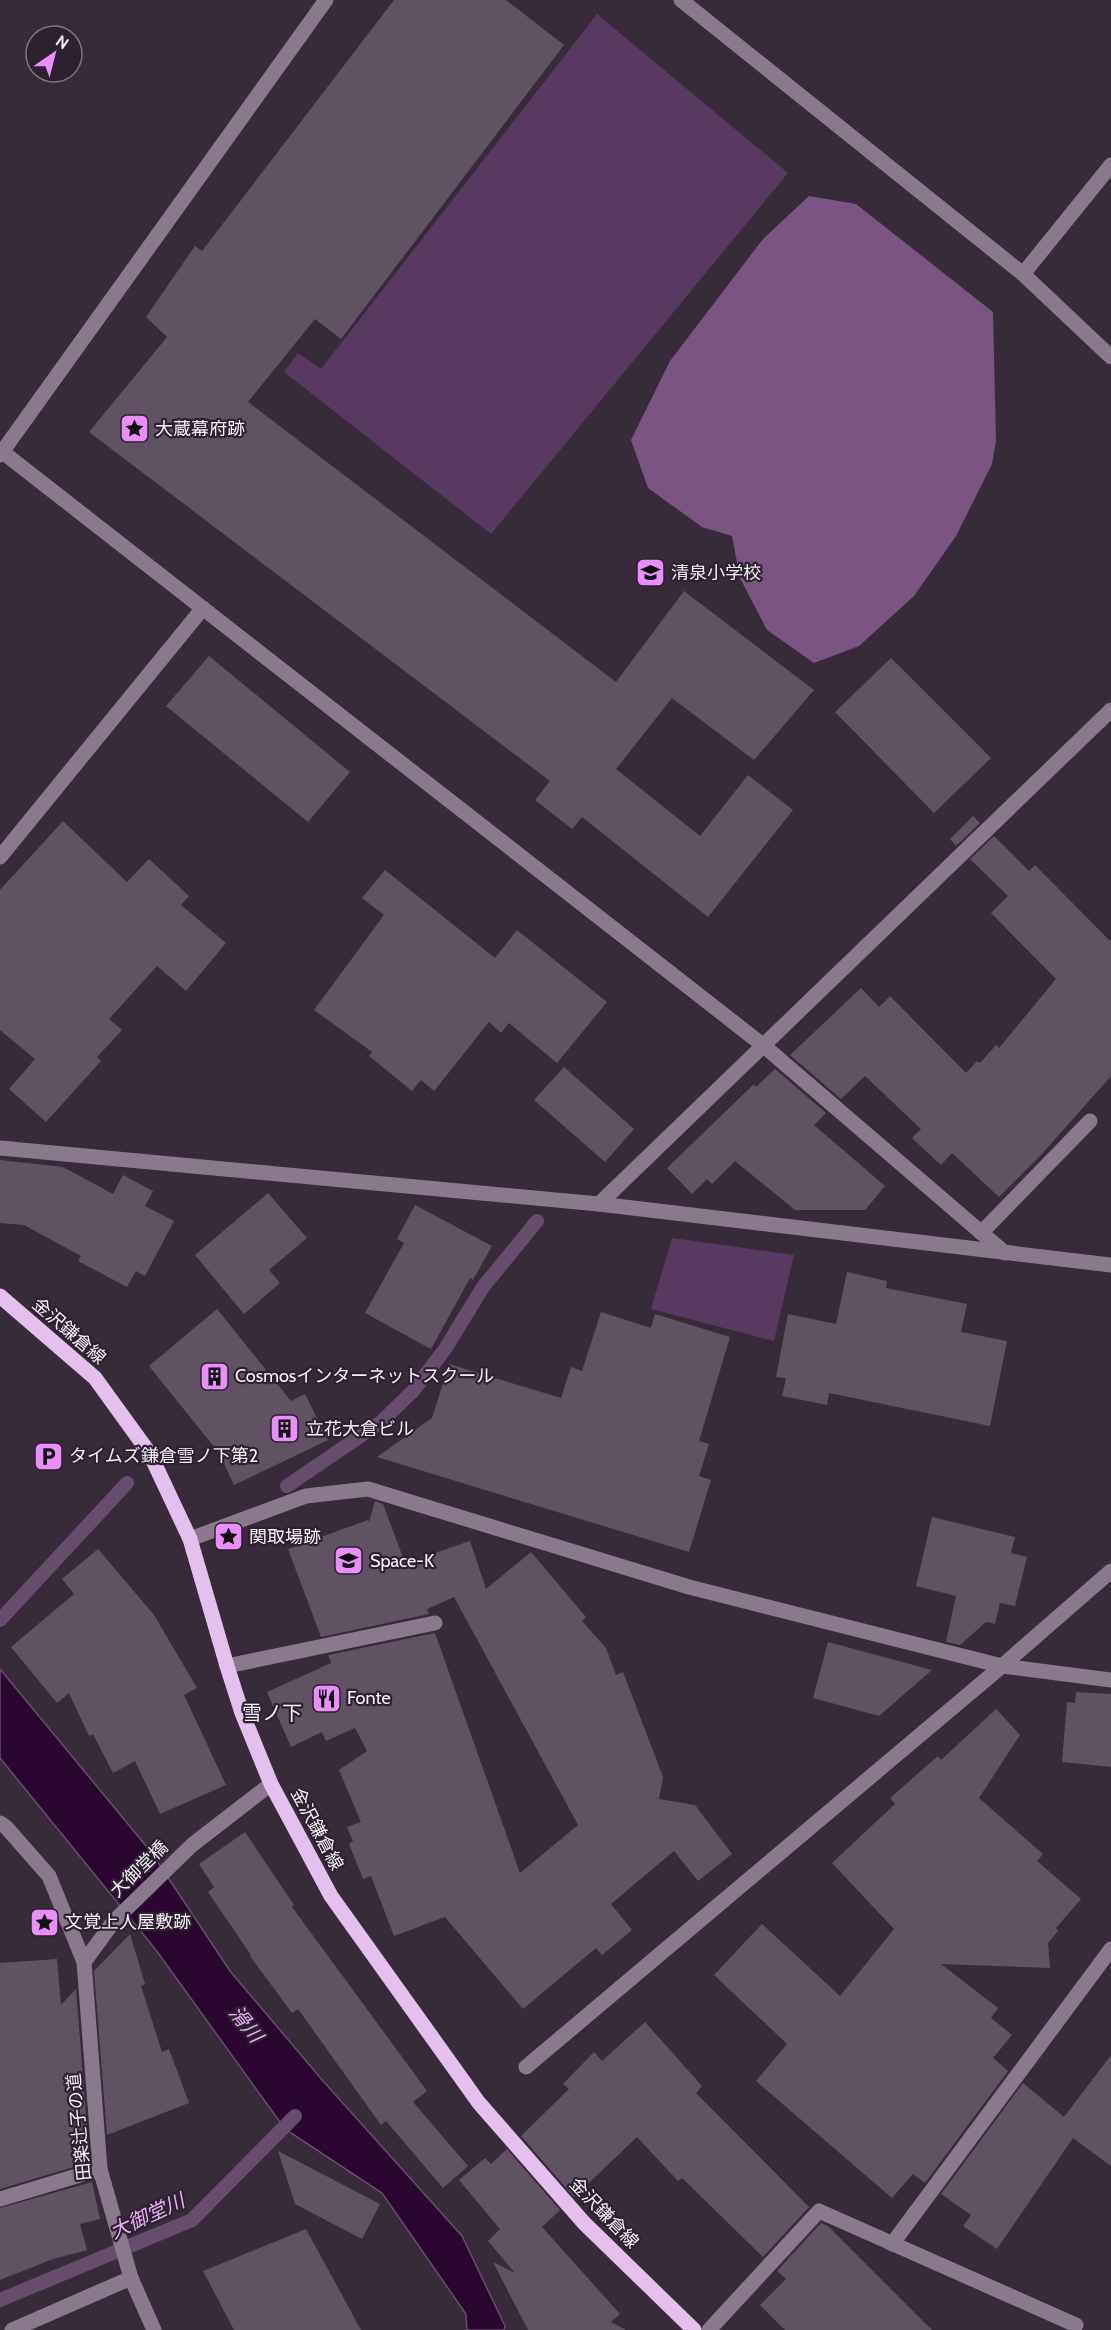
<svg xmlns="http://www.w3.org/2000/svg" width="1111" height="2330" font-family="Cabin,'Noto Sans JP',sans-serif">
<rect width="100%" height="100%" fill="#372b3a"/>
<g fill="#58395f">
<path d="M 597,14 L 788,173 L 491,534 L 284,372 L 298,353 L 321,369 Z"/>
<path d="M 672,1238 L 794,1255 L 774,1341 L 651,1309 Z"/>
</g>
<path fill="#7a5582" d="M 809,196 L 856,204 L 993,312 L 996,441 L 992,464 L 956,536 L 914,596 L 859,646 L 814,663 L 767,630 L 740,578 L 732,536 L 702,527 L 648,488 L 631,440 L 670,361 L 763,239 Z"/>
<path fill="#29072f" stroke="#674d6c" stroke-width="1.5" d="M 0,1669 L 151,1852 L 230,1971 L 323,2081 L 462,2236 L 505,2326 L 504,2330 L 467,2330 L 466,2314 L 382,2193 L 285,2129 L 156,1950 L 0,1758 Z"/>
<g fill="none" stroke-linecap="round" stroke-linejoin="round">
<g stroke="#674d6c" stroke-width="14">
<path d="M 287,1486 L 381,1422 L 413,1391 L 445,1349 L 483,1287 L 537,1221"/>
<path d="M 0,1620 L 127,1483"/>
<path d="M 0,2300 L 192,2220 L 295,2116"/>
</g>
</g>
<g fill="#605263">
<path d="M 394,0 L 506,0 L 564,45 L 341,339 L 315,319 L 248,402 L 616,682 L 684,591 L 814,690 L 754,760 L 672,698 L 616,769 L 700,836 L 748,775 L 793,810 L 708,917 L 582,817 L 572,829 L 535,800 L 550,781 L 89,432 L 167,337 L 146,317 L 195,246 L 202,251 Z"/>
<path d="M 209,656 L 350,772 L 308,822 L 166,706 Z"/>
<path d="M 891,658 L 991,758 L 934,813 L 835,712 Z"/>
<path d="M 973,816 L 980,823 L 956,846 L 950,839 Z"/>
<path d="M 63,821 L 127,882 L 149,859 L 189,896 L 181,905 L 226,943 L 186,991 L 157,966 L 109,1019 L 122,1030 L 97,1057 L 101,1061 L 46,1122 L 9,1089 L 35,1059 L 0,1030 L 0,890 Z"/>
<path d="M 994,836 L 1029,871 L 1035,865 L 1111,942 L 1111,1076 L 1041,1155 L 999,1197 L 952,1153 L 941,1165 L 912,1138 L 921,1129 L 865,1076 L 841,1099 L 790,1055 L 861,988 L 879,1007 L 890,996 L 966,1073 L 977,1061 L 980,1063 L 996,1045 L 999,1048 L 1056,979 L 991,913 L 1008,896 L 970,859 Z"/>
<path d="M 385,870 L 495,958 L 517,930 L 607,1002 L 557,1063 L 509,1023 L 501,1033 L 489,1022 L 434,1091 L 421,1080 L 412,1091 L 369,1056 L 372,1052 L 314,1010 L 384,915 L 362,898 Z"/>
<path d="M 564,1067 L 634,1129 L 605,1162 L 534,1100 Z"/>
<path d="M 775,1069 L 826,1113 L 814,1125 L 885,1186 L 865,1210 L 795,1210 L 735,1161 L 712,1184 L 707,1179 L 692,1194 L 667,1168 L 754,1084 L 756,1087 Z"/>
<path d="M 0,1160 L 63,1167 L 113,1194 L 123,1175 L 153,1191 L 145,1206 L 174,1221 L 145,1276 L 136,1271 L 127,1287 L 78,1261 L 81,1256 L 24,1225 L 0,1223 Z"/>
<path d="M 268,1193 L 307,1238 L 269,1270 L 280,1283 L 244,1314 L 195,1255 Z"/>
<path d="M 415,1205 L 492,1246 L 473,1280 L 470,1278 L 431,1349 L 365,1313 L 404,1243 L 397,1239 Z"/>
<path d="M 847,1272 L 887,1281 L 886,1288 L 967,1304 L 961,1332 L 1007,1341 L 990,1426 L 829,1393 L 827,1405 L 782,1396 L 786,1378 L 776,1377 L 788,1314 L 836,1324 Z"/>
<path d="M 217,1309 L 291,1401 L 305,1394 L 328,1440 L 234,1485 L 219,1453 L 149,1366 Z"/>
<path d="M 601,1312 L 651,1328 L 655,1314 L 730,1337 L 699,1441 L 709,1444 L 699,1476 L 711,1480 L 689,1552 L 377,1457 L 432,1418 L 449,1364 L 561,1398 L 571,1367 L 582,1371 Z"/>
<path d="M 375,1501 L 383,1504 L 405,1563 L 470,1541 L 486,1589 L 531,1552 L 586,1617 L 582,1621 L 606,1648 L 616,1675 L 623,1672 L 663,1777 L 659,1799 L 695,1805 L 732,1854 L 698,1881 L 674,1851 L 611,1904 L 632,1930 L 602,1955 L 596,1948 L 523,2009 L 445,1917 L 394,1936 L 371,1876 L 363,1879 L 349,1844 L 353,1841 L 347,1827 L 361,1822 L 339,1770 L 367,1751 L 355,1728 L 326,1741 L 322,1732 L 291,1747 L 267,1692 L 331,1663 L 328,1655 L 435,1633 L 520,1873 L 578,1825 L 454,1597 L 427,1609 L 429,1614 L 321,1637 L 288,1549 L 368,1520 L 369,1522 Z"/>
<path d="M 932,1517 L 1015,1537 L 1011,1553 L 1027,1557 L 1015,1606 L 1000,1603 L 995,1624 L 986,1622 L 960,1645 L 946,1642 L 956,1596 L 916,1586 Z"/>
<path d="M 98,1549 L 154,1615 L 197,1688 L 184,1695 L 226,1785 L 160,1814 L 135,1761 L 113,1773 L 93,1734 L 89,1736 L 69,1693 L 57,1703 L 11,1647 L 74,1594 L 62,1579 Z"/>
<path d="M 828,1642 L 932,1670 L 879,1716 L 813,1698 Z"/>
<path d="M 1076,1692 L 1111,1694 L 1111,1767 L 1062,1762 L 1067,1702 L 1075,1703 Z"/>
<path d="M 996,1709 L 1020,1735 L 979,1798 L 1043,1854 L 1037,1861 L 1081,1899 L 1056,1928 L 1058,1931 L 1048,1943 L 1050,1968 L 941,1964 L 998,2008 L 991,2018 L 1012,2035 L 993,2058 L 1008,2071 L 925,2183 L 913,2174 L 892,2198 L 756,2081 L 787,2044 L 714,1975 L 762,1924 L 840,1996 L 894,1929 L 832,1863 L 895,1804 L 890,1798 L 938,1756 L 941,1760 Z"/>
<path d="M 245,1832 L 294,1905 L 292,1907 L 427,2091 L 413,2102 L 468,2166 L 443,2188 L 386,2121 L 381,2125 L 298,2009 L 292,2013 L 250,1956 L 251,1955 L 208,1892 L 214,1887 L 199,1864 Z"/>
<path d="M 130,1934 L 145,1984 L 141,1986 L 162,2052 L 169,2049 L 189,2103 L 107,2135 L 94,1971 Z"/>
<path d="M 57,1959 L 61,2005 L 76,1989 L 88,2142 L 83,2144 L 87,2163 L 0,2189 L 0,1963 Z"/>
<path d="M 645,2022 L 702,2086 L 696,2093 L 809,2207 L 763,2257 L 682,2178 L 678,2181 L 637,2137 L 574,2197 L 521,2136 L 569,2089 L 563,2084 L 594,2052 L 602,2061 Z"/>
<path d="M 1111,2055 L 1111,2166 L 1073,2138 L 997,2249 L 963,2226 L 971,2215 L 941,2194 L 1023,2083 L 1064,2117 Z"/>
<path d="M 507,2149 L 560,2210 L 542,2227 L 620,2314 L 611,2322 L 626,2330 L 528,2330 L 493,2262 L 515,2273 L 488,2241 L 500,2229 L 459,2180 L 485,2158 L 491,2164 Z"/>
<path d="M 278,2151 L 380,2204 L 362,2239 L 295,2204 Z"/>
<path d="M 92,2182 L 100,2219 L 80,2224 L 87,2250 L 53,2259 L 0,2280 L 0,2208 Z"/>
<path d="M 821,2223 L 828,2226 L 932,2330 L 785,2330 L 760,2305 L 786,2279 L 777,2271 Z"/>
<path d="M 306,2229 L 361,2330 L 234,2330 L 203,2271 Z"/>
</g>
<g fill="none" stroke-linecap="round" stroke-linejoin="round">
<g stroke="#8a798d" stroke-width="15">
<path d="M 681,0 L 1023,274 L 1111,357"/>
<path d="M 1023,274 L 1111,165"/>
<path d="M 0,450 L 764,1046 L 1005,1253"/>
<path d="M 0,455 L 326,0"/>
<path d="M 0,857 L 203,608"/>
<path d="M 0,1148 L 599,1204 L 1111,1265"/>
<path d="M 599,1204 L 1111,710"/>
<path d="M 981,1233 L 1090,1121"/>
<path d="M 190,1539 L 306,1496 L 368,1489 L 689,1587 L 1002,1666 L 1111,1680"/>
<path d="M 227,1666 L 435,1623"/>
<path d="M 0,1823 L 6,1827 L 49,1876 L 84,1962"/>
<path d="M 526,2067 L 1002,1666 L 1111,1571"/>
<path d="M 0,2199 L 100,2169"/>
<path d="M 892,2244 L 1111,1949"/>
<path d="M 12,2330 L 131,2278"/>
<path d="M 154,2330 L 131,2278 L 100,2169 L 84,1962 L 114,1921 L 192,1845 L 271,1784"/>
<path d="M 709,2330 L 819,2211 L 1076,2325"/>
</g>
<path stroke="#e4c1ec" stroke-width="15" d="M 0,1296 L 95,1378 L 150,1454 L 190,1539 L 227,1666 L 242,1713 L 271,1784 L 331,1896 L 479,2103 L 584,2223 L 694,2330"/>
</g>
<defs>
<symbol id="sight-square" viewBox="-11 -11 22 22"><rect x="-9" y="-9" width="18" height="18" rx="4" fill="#ea8dfd" stroke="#2d2130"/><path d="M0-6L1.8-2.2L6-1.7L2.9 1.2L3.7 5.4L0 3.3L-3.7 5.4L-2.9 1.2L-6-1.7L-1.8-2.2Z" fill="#111"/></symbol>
<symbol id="school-square" viewBox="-11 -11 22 22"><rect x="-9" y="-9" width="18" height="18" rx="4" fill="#ea8dfd" stroke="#2d2130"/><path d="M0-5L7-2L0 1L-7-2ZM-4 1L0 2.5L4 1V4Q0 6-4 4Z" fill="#111"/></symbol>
<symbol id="building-square" viewBox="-11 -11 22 22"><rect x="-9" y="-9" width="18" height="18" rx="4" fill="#ea8dfd" stroke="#2d2130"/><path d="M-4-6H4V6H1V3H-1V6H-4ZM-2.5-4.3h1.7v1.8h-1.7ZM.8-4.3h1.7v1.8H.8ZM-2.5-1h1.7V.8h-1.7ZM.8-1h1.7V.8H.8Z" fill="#111"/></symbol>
<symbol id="parking-square" viewBox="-11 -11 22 22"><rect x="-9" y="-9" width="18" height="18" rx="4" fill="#ea8dfd" stroke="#2d2130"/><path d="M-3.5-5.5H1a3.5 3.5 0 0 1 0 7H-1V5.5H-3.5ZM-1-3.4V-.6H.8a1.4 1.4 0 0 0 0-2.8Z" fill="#111"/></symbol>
<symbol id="restaurant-square" viewBox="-11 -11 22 22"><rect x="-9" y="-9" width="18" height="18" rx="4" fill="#ea8dfd" stroke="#2d2130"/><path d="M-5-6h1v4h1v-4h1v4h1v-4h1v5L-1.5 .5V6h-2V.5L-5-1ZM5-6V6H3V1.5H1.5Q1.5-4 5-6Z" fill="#111"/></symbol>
</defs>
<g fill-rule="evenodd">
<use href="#sight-square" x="118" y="412" width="33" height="33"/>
<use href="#school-square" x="634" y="556" width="33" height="33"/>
<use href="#building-square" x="198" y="1360" width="33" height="33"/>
<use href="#building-square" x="268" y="1412" width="33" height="33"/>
<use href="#parking-square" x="32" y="1440" width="33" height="33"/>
<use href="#sight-square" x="212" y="1520" width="33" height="33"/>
<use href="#school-square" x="332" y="1544" width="33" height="33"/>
<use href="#restaurant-square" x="310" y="1682" width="33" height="33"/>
<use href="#sight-square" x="28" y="1906" width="33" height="33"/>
</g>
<g text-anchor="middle" stroke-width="4.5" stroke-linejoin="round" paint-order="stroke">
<g font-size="18" fill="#f7eff9" stroke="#2d2130" text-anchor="start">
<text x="155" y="435">大蔵幕府跡</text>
<text x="671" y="579">清泉小学校</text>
<text x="235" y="1382">Cosmosインターネットスクール</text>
<text x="306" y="1435">立花大倉ビル</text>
<text x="69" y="1462">タイムズ鎌倉雪ノ下第2</text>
<text x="249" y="1543">関取場跡</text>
<text x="370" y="1567">Space-K</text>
<text x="347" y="1704">Fonte</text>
<text x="65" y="1928">文覚上人屋敷跡</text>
</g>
<g font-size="18" fill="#f7eff9" stroke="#2d2130">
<text transform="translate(69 1331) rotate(41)" y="6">金沢鎌倉線</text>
<text transform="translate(317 1829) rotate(62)" y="6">金沢鎌倉線</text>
<text transform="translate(139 1869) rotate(-44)" y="6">大御堂橋</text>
<text transform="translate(79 2127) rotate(-96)" y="6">田楽辻子の道</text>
<text transform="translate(604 2213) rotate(46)" y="6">金沢鎌倉線</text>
</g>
<g font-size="20" fill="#f7eff9" stroke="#2d2130">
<text x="272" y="1720">雪ノ下</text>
</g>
<g font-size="20" font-style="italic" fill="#e9b0f4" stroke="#2d2130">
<text transform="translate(246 2024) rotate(51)" y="7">滑川</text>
<text transform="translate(147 2216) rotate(-25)" y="7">大御堂川</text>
</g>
</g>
<g transform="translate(54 54) rotate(35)"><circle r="28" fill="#2d2130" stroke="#7e7380" stroke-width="1.5"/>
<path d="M0-4.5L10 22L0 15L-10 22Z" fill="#ea8dfd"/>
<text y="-9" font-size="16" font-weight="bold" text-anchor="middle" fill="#f7eff9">N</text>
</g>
</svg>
